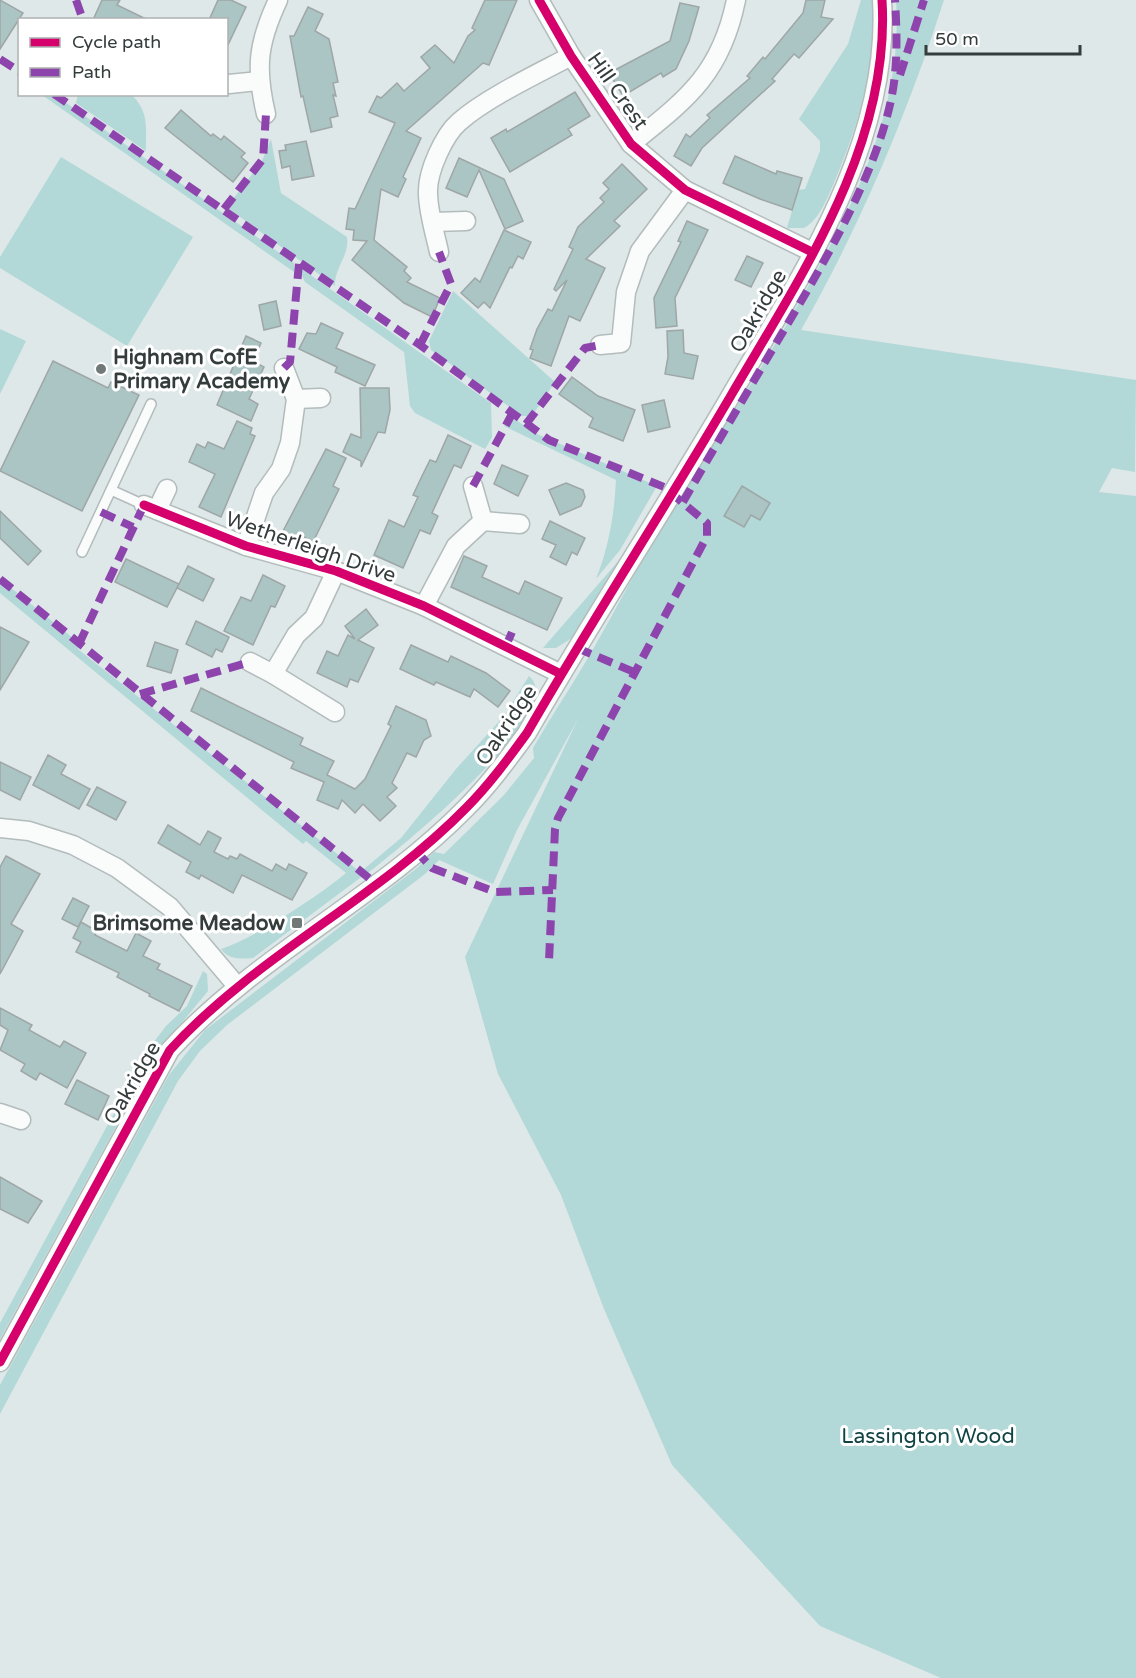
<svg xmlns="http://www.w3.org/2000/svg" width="1136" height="1678" font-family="'Varela Round',sans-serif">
<rect width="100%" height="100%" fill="#dee8e8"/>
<g fill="#b3d8d8">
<path d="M 861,0 L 872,0 C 878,63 858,126 834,183 C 826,200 820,219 804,228 L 787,228 L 798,190 L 805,189 L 820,151 L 820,141 L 799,119 L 848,44 Z"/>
<path d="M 896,0 L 944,0 C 907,115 860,226 801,330 L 1136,380 L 1135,472 L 1112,468 L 1099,492 L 1136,496 L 1136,1678 L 941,1678 L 820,1626 L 672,1465 L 604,1309 L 561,1195 L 498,1074 L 465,957 L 578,719 L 517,830 L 493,884 L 439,860 L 425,874 L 227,1025 L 200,1051 L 178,1081 L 0,1414 L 0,1385 L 169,1075 L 205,1030 L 417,868 L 434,852 L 444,854 L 504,795 L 534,758 L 533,748 C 552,715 573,684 592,651 C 617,608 639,564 665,521 C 714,443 764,366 809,285 C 858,196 903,105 896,0 Z"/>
<path d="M 78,94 L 132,95 C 149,113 146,126 146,151 L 76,103 Z"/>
<path d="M 42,95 L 55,95 L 294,263 L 294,272 Z"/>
<path d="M 271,139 L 281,193 L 347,237 C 350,255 334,268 335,286 L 229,209 L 230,203 L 262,161 Z"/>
<path d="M 61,157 L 193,237 L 127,346 L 0,268 L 0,257 Z"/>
<path d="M 302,269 L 491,403 L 492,437 L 485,449 L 415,413 L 410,406 L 404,352 L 305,282 L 300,272 Z"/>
<path d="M 453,291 L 555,382 L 532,416 L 522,416 L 431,350 L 429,341 Z"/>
<path d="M 0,329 L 26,341 L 0,394 Z"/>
<path d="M 516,420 L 535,433 L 657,486 L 620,550 L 596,579 C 609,546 614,516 616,480 L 504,426 L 508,421 Z"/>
<path d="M 621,558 L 575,636 L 556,648 L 543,648 Z"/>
<path d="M 0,579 L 73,638 L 79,650 L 364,875 L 253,958 C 240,959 229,960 221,949 C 253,939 320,895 346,873 L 306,841 L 303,844 L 0,593 Z"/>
<path d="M 529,676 C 571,711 395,852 368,873 L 364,869 L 401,838 L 456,769 L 504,716 Z"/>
<path d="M 203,971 L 207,974 L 208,991 L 155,1055 L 0,1339 L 0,1323 L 150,1047 L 166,1026 L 187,1006 Z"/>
</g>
<g fill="#aac5c4" stroke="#9ea6a6" stroke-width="1.5">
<path d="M 0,0 L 23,13 L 0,49 Z"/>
<path d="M 102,0 L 120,0 L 117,5 L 148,20 L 93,20 Z"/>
<path d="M 218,0 L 231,0 L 246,7 L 226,49 L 226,20 L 209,20 Z"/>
<path d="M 485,0 L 517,0 L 489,65 L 483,63 L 406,131 L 421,138 L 403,177 L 406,179 L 398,197 L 381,189 L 374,240 L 407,267 L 404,271 L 411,278 L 407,282 L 440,298 L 432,317 L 404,303 L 352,260 L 367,241 L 353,240 L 354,230 L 346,229 L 349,208 L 355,209 L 395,123 L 369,112 L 377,96 L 381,98 L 397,83 L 404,91 L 430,68 L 421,57 L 435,45 L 454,63 L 468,36 L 475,30 L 472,28 Z"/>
<path d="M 806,0 L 825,0 L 821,17 L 833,19 L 799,58 L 794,54 L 772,79 L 775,81 L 702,148 L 691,166 L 674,156 L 686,134 L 690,137 L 710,118 L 707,115 L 750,78 L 747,76 L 763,57 L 765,59 L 803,13 Z"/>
<path d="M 680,3 L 699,7 L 689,41 L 676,69 L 663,77 L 661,73 L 623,96 L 609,73 L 670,41 Z"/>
<path d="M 308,7 L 323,14 L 315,31 L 329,39 L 338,82 L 333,83 L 336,96 L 333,95 L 338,116 L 330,118 L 332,127 L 311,132 L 303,96 L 301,97 L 290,36 L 294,36 Z"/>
<path d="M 575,92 L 590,116 L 568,129 L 572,135 L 510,172 L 491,138 L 506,129 L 507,132 Z"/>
<path d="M 181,110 L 211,136 L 213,134 L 221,140 L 224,136 L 245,153 L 241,157 L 248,163 L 233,182 L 165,128 Z"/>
<path d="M 306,141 L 314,176 L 292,180 L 290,166 L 282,168 L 279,151 L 286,150 L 285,145 Z"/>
<path d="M 735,156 L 776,174 L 777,171 L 802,178 L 792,210 L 760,199 L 723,183 Z"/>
<path d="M 459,158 L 504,179 L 523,221 L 505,229 L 479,170 L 467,197 L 446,188 Z"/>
<path d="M 622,164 L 647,189 L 614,221 L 620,226 L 586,259 L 605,268 L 580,321 L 569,316 L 551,366 L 530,358 L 533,350 L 530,349 L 537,329 L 548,309 L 552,311 L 567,280 L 556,291 L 554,289 L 573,249 L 569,247 L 578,227 L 604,202 L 600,198 L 609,189 L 603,183 Z"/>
<path d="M 687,221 L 708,230 L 675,298 L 677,326 L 656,328 L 654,298 L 681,242 L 678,241 Z"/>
<path d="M 504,230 L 531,242 L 523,259 L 518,256 L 512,268 L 510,267 L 490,308 L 484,302 L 478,308 L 461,293 L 475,278 L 480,282 Z"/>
<path d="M 747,256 L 763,263 L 751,287 L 735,280 Z"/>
<path d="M 276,301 L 281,326 L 264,330 L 259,305 Z"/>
<path d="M 321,323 L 343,333 L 336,348 L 375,365 L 365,386 L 335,372 L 337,367 L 299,349 L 307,333 L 316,334 Z"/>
<path d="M 683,330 L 684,353 L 698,356 L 693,379 L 665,374 L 668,357 L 667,331 Z"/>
<path d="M 246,336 L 261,343 L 253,361 L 264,367 L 249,399 L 258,404 L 251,421 L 217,405 Z"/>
<path d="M 53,361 L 108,388 L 111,382 L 139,395 L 82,511 L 0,471 Z"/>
<path d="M 572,377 L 598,396 L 635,410 L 623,441 L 589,427 L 593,418 L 559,394 Z"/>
<path d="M 360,388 L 389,388 L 390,410 L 385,433 L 378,432 L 361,467 L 361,461 L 343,452 L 351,434 L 361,438 Z"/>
<path d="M 664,400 L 670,427 L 648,432 L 642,405 Z"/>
<path d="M 237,421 L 252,428 L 250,434 L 255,436 L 221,517 L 199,507 L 215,474 L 189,462 L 197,444 L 205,448 L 208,442 L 224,449 Z"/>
<path d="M 448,435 L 471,446 L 461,468 L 454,465 L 432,513 L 438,516 L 430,534 L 420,530 L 403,568 L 374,555 L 389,520 L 404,527 L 418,497 L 413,495 L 422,476 L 430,460 L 436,462 Z"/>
<path d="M 326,449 L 346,458 L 333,486 L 339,489 L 313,542 L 304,537 L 301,543 L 282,533 Z"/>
<path d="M 502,465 L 528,476 L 518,496 L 494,484 Z"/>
<path d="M 566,483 L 583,490 L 585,497 L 581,506 L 560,515 L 549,490 Z"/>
<path d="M 742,486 L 770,503 L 760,520 L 751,515 L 744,527 L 724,516 Z"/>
<path d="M 0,511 L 41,551 L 28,565 L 0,538 Z"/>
<path d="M 550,521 L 585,538 L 577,555 L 572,552 L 566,565 L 550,557 L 556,545 L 542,539 Z"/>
<path d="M 464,556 L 487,566 L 482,577 L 519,594 L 525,581 L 562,598 L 547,630 L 451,587 Z"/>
<path d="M 126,559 L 179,584 L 167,607 L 115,582 Z"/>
<path d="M 188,566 L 214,579 L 203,601 L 177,588 Z"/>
<path d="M 263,575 L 285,586 L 275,607 L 271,606 L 253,645 L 224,631 L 241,597 L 251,601 Z"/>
<path d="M 366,609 L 378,625 L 358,640 L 374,648 L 358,682 L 350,679 L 347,687 L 317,673 L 327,651 L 338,656 L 348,635 L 355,639 L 345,626 Z"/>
<path d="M 196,621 L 229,637 L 222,652 L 216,649 L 212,657 L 186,644 Z"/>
<path d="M 0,627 L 29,642 L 0,690 Z"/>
<path d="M 155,642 L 178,650 L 171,673 L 147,666 Z"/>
<path d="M 411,645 L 448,662 L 451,656 L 486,673 L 510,691 L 498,707 L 474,689 L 470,697 L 436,682 L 434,685 L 400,669 Z"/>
<path d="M 201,688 L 303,738 L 300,745 L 334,761 L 327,775 L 355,789 L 365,779 L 391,726 L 388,724 L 396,706 L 426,720 L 431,736 L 424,740 L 416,757 L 407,753 L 392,783 L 397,788 L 387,797 L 396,806 L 380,821 L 363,804 L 355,813 L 342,800 L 338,809 L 317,800 L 324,782 L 291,768 L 294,762 L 191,711 Z"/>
<path d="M 48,755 L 66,765 L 61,774 L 90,789 L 79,809 L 33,785 Z"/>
<path d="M 0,762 L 31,777 L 20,800 L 0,790 Z"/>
<path d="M 97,787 L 126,802 L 116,820 L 87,805 Z"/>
<path d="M 168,825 L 200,845 L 208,831 L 221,838 L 214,852 L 228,859 L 230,856 L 237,859 L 240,854 L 272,871 L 276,864 L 286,870 L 289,864 L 307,873 L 292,900 L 242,875 L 233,893 L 201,875 L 199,879 L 186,872 L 191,862 L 158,843 Z"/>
<path d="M 6,856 L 40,874 L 11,924 L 23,931 L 0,974 L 0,867 Z"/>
<path d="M 73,898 L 89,906 L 78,927 L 62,919 Z"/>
<path d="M 81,922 L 97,931 L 95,935 L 127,951 L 136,933 L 151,941 L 143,956 L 160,964 L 157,969 L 192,986 L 179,1011 L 149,996 L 150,994 L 117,977 L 119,973 L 76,952 L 81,942 L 73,938 Z"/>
<path d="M 0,1008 L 32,1025 L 29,1030 L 60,1047 L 64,1041 L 86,1053 L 67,1088 L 40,1073 L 36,1080 L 21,1071 L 25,1064 L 0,1050 L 8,1030 L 0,1025 Z"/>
<path d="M 77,1080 L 109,1096 L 98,1120 L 65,1104 Z"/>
<path d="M 0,1177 L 42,1201 L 28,1223 L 0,1209 Z"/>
</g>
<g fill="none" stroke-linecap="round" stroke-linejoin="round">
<defs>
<g id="lane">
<path d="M 111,490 L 144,505"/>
<path d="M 82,552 L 151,404"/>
</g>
<g id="street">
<path d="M 539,0 L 571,56 L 631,144 L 685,190 L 812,252"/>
<path d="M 229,84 L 258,81"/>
<path d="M 266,114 C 255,67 258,43 278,0"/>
<path d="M 631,144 C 687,99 721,74 736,0"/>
<path d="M 433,222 L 466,221"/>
<path d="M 439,252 C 435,233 428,212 428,193 C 427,172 444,135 459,122 C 486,98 539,73 571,56"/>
<path d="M 600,345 L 621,343 L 626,292 L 640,251 L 685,190"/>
<path d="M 296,399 L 321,398"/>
<path d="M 473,486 L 483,521"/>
<path d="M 144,505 L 246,546 L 336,571 L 424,606 L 561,674"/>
<path d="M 157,510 L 167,489"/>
<path d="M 246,546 L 264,493 L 281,469 L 290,443 L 296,399 L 284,368"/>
<path d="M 424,606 L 456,546 L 483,521 L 520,524"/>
<path d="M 250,662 L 273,674"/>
<path d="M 335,712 L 273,674 L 296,635 L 314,618 L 336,571"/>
<path d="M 0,828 L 29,831 L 73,845 L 117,868 L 170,907 L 237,986"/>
<path d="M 0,1113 L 21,1120"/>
<path d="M 0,1362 L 170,1050 C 257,955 377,899 466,808 C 489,785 508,759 527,733 C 593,618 666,507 733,392 C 802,274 891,143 882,0"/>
</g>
</defs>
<use href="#lane" stroke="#b3bbbb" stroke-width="12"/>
<use href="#street" stroke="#b3bbbb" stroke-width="21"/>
<use href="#lane" stroke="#fafcfc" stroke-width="9"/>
<use href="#street" stroke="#fafcfc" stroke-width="18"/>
<g stroke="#8e44ad" stroke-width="8" stroke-dasharray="15 8" stroke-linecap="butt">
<path d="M 76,0 L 83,20"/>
<path d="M 0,59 L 20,72"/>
<path d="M 900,75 L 924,0"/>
<path d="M 54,94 L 420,345 L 549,440 L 664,487 L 707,523 L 707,536 L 558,818 L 555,829 L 549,961"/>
<path d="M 224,209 L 263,159 L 266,114"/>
<path d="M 420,345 L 451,284 L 439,252"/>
<path d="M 284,368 L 290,362 L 299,263"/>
<path d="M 526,424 L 585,348 L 600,345"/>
<path d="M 473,486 L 512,414"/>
<path d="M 683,502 C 716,445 750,387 784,330 C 824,263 875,176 891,100 C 898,67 897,33 895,0"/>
<path d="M 101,512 L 133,527"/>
<path d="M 0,579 L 375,883"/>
<path d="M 79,644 L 144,505"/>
<path d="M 506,646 L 512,632"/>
<path d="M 577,648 L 634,672"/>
<path d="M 140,694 L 250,662"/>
<path d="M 416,851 L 432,868 L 495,892 L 553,890"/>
</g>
<defs>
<g id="cycleway">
<path d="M 539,0 L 571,56 L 631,144 L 685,190 L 812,252"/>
<path d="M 144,505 L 246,546 L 336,571 L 424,606 L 561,674"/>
<path d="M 0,1362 L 170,1050 C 257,955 377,899 466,808 C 489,785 508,759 527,733 C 593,618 666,507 733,392 C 802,274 891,143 882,0"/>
</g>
</defs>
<use href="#cycleway" stroke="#fff" stroke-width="13"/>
<use href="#cycleway" stroke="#d6006c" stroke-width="9"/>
</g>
<g fill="#707878" stroke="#fff" stroke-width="2">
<circle cx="101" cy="369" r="6"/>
<rect x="291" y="917" width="12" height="12" rx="3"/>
</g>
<g text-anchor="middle" stroke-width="6" stroke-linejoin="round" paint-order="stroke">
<g font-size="21" fill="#343c3c" stroke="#fff">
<text transform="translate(618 91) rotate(55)" y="7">Hill Crest</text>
<text transform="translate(758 311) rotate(-60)" y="7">Oakridge</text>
<text transform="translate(311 547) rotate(19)" y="7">Wetherleigh Drive</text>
<text transform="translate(506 725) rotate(-56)" y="7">Oakridge</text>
<text transform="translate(132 1083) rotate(-60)" y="7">Oakridge</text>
</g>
<g font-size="21" font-weight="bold" fill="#343c3c" stroke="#fff" text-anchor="start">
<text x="113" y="364">Highnam CofE<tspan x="113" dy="24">Primary Academy</tspan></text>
<text x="285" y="930" text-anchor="end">Brimsome Meadow</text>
</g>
<g font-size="21" fill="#104443" stroke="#fff">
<text x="928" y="1443">Lassington Wood</text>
</g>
</g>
<rect x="18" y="18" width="210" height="78" fill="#ffffff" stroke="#aeb1b1" stroke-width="1.5"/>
<rect x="30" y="38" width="30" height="9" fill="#d6006c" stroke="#aeb1b1" stroke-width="1.5"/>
<text x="72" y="48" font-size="18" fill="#343c3c">Cycle path</text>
<rect x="30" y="68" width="30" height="9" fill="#8e44ad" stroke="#aeb1b1" stroke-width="1.5"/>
<text x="72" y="78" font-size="18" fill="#343c3c">Path</text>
<path d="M926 45v9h154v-9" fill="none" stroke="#343c3c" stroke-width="3"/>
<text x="935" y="45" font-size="18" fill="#343c3c" stroke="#ffffff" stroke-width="4.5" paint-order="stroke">50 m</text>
</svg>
